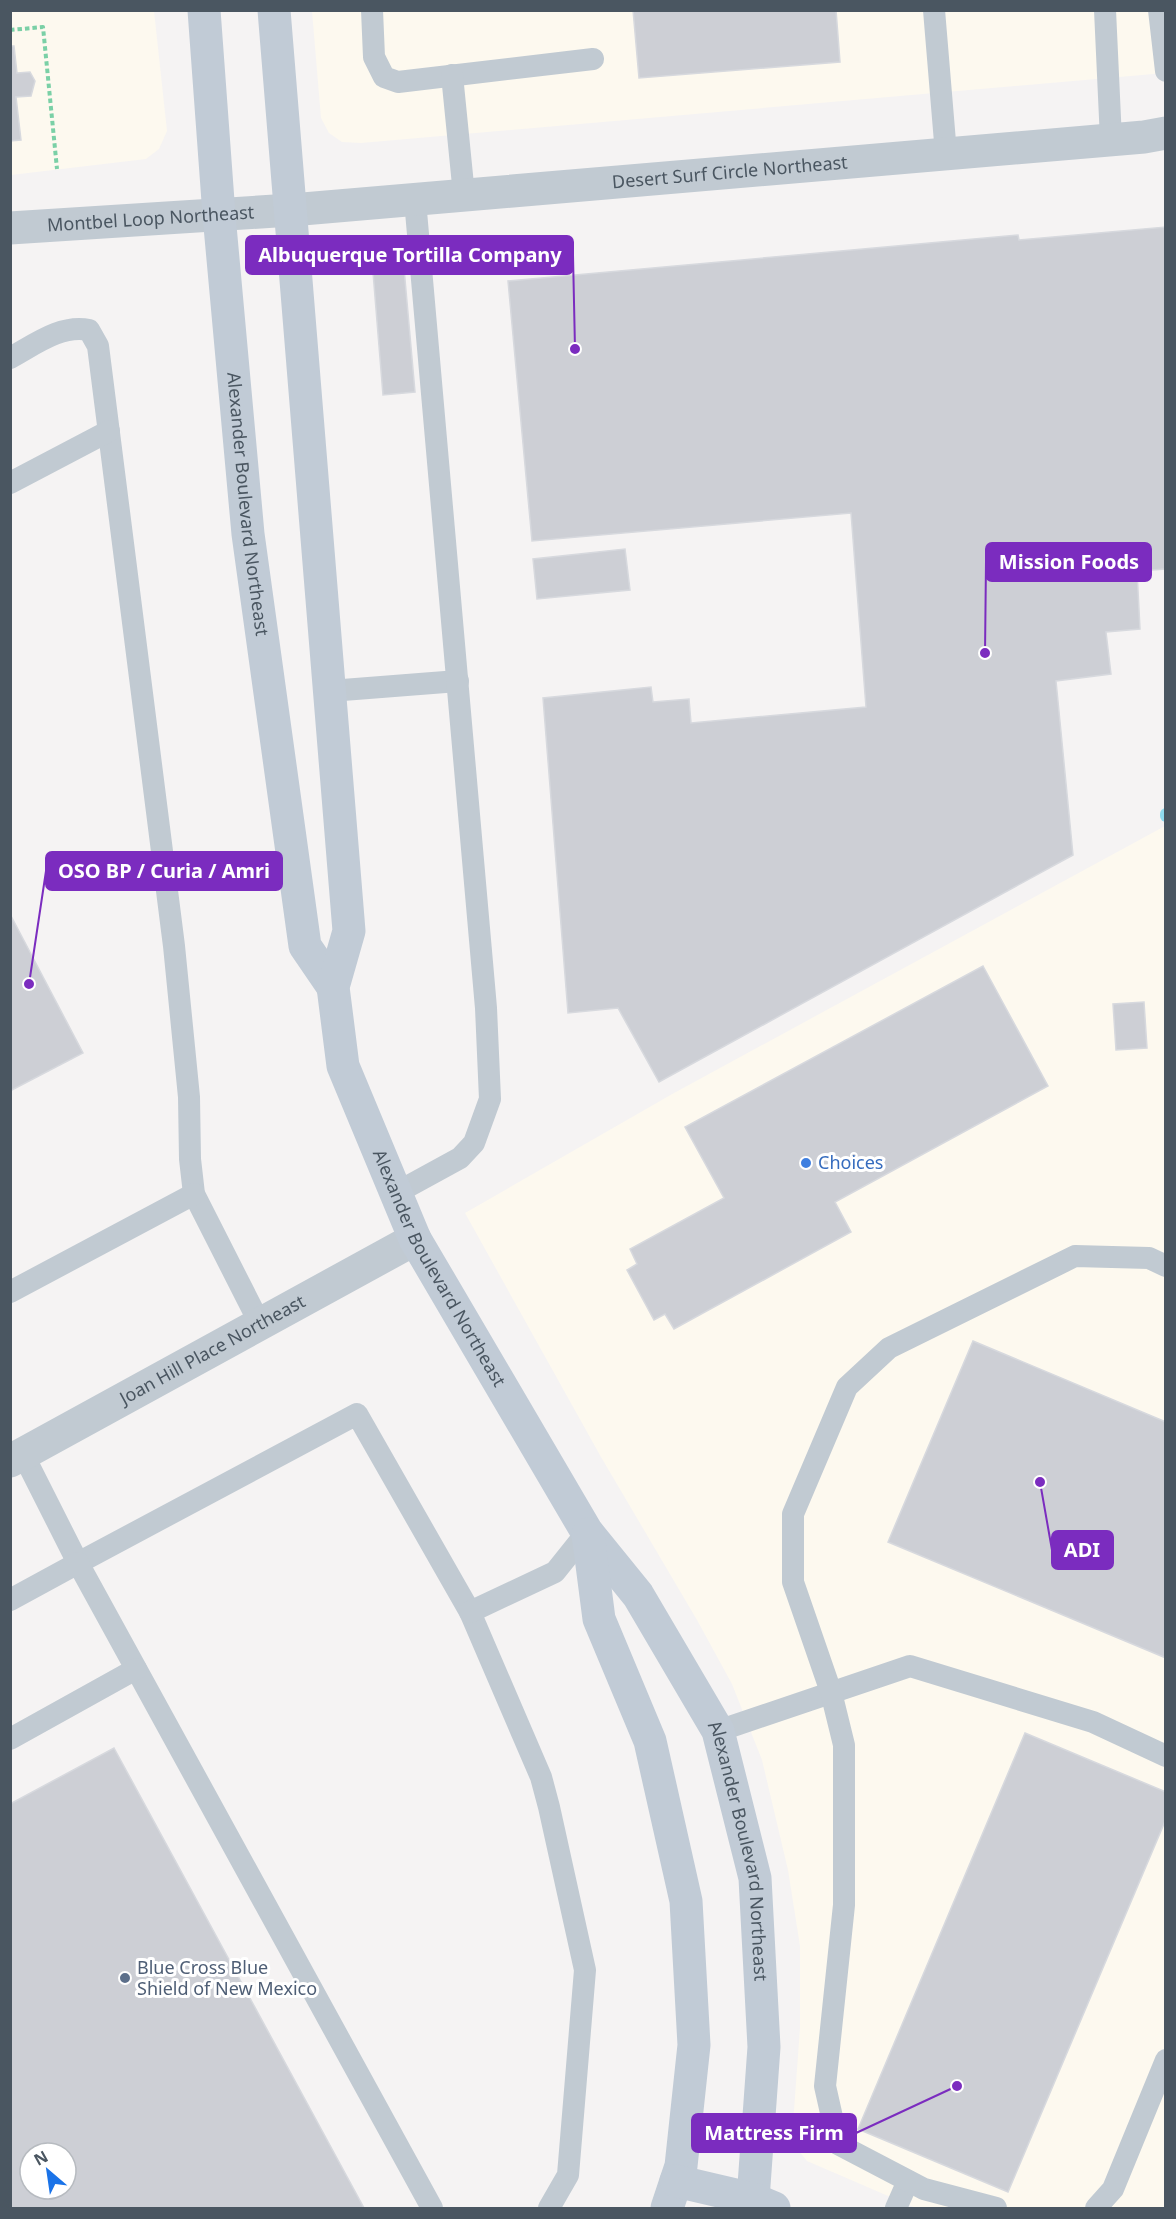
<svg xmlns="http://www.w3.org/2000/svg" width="1176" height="2219" font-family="'Noto Sans',sans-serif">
<rect width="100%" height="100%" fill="#f5f3f3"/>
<g fill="#fdf9ef">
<path d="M 11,11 L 154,11 L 167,131 L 159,149 L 146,159 L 11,175 Z"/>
<path d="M 312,11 L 1165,11 L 1165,73 L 361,143 L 342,142 L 329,133 L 321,118 Z"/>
<path d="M 1165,826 L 1165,2208 L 916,2208 L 807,2161 L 795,2146 L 793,2124 L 800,2028 L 800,1946 L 788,1870 L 762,1760 L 732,1684 L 697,1620 L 601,1457 L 465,1213 L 674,1093 Z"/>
</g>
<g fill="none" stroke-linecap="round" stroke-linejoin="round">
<path stroke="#90daee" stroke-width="12" d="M 1166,814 L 1166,816"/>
</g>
<g fill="#cdcfd5" stroke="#d7d9de" stroke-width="1.5" fill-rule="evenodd">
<path d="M 633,10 L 836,10 L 840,62 L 639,78 Z"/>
<path d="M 10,46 L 14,46 L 17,73 L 30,72 L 35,81 L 31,96 L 16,97 L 21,140 L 10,141 Z"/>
<path d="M 1166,227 L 1166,569 L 1137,571 L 1140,629 L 1106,632 L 1111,674 L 1056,681 L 1073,855 L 659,1082 L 618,1008 L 568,1013 L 543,698 L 651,687 L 653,702 L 689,699 L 691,723 L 866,707 L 851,513 L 532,541 L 508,281 L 1018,235 L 1019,240 Z"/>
<path d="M 403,257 L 415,392 L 383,395 L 372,260 Z"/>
<path d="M 625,549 L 630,590 L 537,599 L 533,559 Z"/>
<path d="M 10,914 L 83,1053 L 10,1091 Z"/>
<path d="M 983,966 L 1048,1086 L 835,1202 L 851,1232 L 674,1329 L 665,1314 L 654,1320 L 627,1270 L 637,1264 L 630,1249 L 724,1198 L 685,1127 Z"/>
<path d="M 1144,1002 L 1147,1048 L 1116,1050 L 1113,1004 Z"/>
<path d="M 973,1341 L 1166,1422 L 1166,1658 L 888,1542 Z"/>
<path d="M 1025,1733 L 1166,1792 L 1166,1819 L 1008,2192 L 858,2129 Z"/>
<path d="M 114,1748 L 364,2208 L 10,2208 L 10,1804 ZM 30,2153 L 66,2153 L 66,2189 L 30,2189 Z"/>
</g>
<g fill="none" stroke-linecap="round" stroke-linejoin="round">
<path stroke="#7ad0a6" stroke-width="4" stroke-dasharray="4.5 3" stroke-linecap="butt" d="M 10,30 L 43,27 L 57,169"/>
<g stroke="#c1cad2" stroke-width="22">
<path d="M 372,10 L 374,57 L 384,77 L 398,82 L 593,59"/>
<path d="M 934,10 L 946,154"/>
<path d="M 1105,10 L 1111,140"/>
<path d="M 1159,10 L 1166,71"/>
<path d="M 452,75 L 464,195"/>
<path d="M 10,358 C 34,345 61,324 89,330 L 98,346 L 174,946 L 189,1097 L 190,1159 L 194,1194 L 260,1324"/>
<path d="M 10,483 L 109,431"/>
<path d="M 330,691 L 458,681"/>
<path d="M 396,1193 L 460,1158 L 474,1143 L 490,1099 L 486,1008 L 415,200"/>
<path d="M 10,1292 L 194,1194"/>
<path d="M 23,1454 L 78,1563 L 357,1414 L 470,1612 L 541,1777 L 549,1807 L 585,1970 L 568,2175 L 549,2208"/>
<path d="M 10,1600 L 78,1563 L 432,2208"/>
<path d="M 470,1612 L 555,1572 L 587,1532"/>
<path d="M 718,1731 L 910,1666 L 1093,1722 L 1166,1756"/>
<path d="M 10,1739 L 136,1669"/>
<path d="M 896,2208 L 908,2181"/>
<path d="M 996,2208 L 924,2189 L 838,2144 L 825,2086 L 844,1905 L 844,1745 L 831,1692 L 793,1582 L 793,1514 L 847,1387 L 889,1348 L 1075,1256 L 1149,1258 L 1166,1266"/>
<path d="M 1096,2208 L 1113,2189 L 1166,2060"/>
</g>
<g stroke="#c1cad2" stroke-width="33">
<path id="s1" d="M 10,228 L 291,210 L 1144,137 L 1166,133"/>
<path id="s2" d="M 10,1461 L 415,1239"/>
</g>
<g stroke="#c1cbd6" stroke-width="33">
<path id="s3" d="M 204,10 L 219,215 L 248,534 L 305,946 L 333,987"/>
<path id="s4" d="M 274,10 L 349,931 L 333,987 L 343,1066 L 415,1239 L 587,1532 L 638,1595 L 718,1731 L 755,1878 L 764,2047 L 753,2199 L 750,2208"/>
<path d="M 588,1534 L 599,1619 L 650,1741 L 686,1901 L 694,2045 L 681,2166 L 667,2208"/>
<path d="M 676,2181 L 753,2199 L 774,2208"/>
</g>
</g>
<circle fill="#3f7fe0" stroke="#fff" stroke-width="2" cx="806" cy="1163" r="6"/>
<circle fill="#5c6f8a" stroke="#fff" stroke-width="2" cx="125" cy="1978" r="6"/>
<g text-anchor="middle" stroke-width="6" stroke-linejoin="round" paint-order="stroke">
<g font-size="18" fill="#4a5661" stroke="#fff">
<text dy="6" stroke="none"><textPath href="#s1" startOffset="722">Desert Surf Circle Northeast</textPath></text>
<text dy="6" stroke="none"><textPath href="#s1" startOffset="141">Montbel Loop Northeast</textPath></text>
<text dy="6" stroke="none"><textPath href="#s3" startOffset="496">Alexander Boulevard Northeast</textPath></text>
<text dy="6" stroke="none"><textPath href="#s4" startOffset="1286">Alexander Boulevard Northeast</textPath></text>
<text dy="6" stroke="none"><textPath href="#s2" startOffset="231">Joan Hill Place Northeast</textPath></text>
<text dy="6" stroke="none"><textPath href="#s4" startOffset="1950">Alexander Boulevard Northeast</textPath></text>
</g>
<g font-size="18" fill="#366cbe" stroke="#fff" text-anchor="start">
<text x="818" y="1169">Choices</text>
</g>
<g font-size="18" fill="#4e5e75" stroke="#fff" text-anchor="start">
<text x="137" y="1974">Blue Cross Blue<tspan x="137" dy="21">Shield of New Mexico</tspan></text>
</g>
</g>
<path fill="none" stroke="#7b2cbf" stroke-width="2" d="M575 349L573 255M985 653L986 562M29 984L46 871M1040 1482L1052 1550M957 2086L856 2133"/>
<g fill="#7b2cbf" stroke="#fff" stroke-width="2">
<circle cx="575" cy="349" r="6"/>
<circle cx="985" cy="653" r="6"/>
<circle cx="29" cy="984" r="6"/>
<circle cx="1040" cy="1482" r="6"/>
<circle cx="957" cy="2086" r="6"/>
</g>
<g fill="#7b2cbf" stroke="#7b2cbf" stroke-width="2">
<rect x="246" y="236" width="327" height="38" rx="6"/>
<rect x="986" y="543" width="165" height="38" rx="6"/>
<rect x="46" y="852" width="236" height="38" rx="6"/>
<rect x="1052" y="1531" width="61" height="38" rx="6"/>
<rect x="692" y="2114" width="164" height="38" rx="6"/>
</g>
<g font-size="20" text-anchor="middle" font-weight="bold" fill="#fff">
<text x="410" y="262">Albuquerque Tortilla Company</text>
<text x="1069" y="569">Mission Foods</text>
<text x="164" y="878">OSO BP / Curia / Amri</text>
<text x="1082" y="1557">ADI</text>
<text x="774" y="2140">Mattress Firm</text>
</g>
<rect width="1176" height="2219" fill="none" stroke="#4a5661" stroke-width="24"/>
<g transform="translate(48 2171) rotate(331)"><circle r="28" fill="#ffffff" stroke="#b7bbc0" stroke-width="1.5"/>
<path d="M0-4.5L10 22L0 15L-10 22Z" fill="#1a73e8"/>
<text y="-9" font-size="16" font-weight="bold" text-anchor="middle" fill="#4a5661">N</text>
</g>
</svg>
